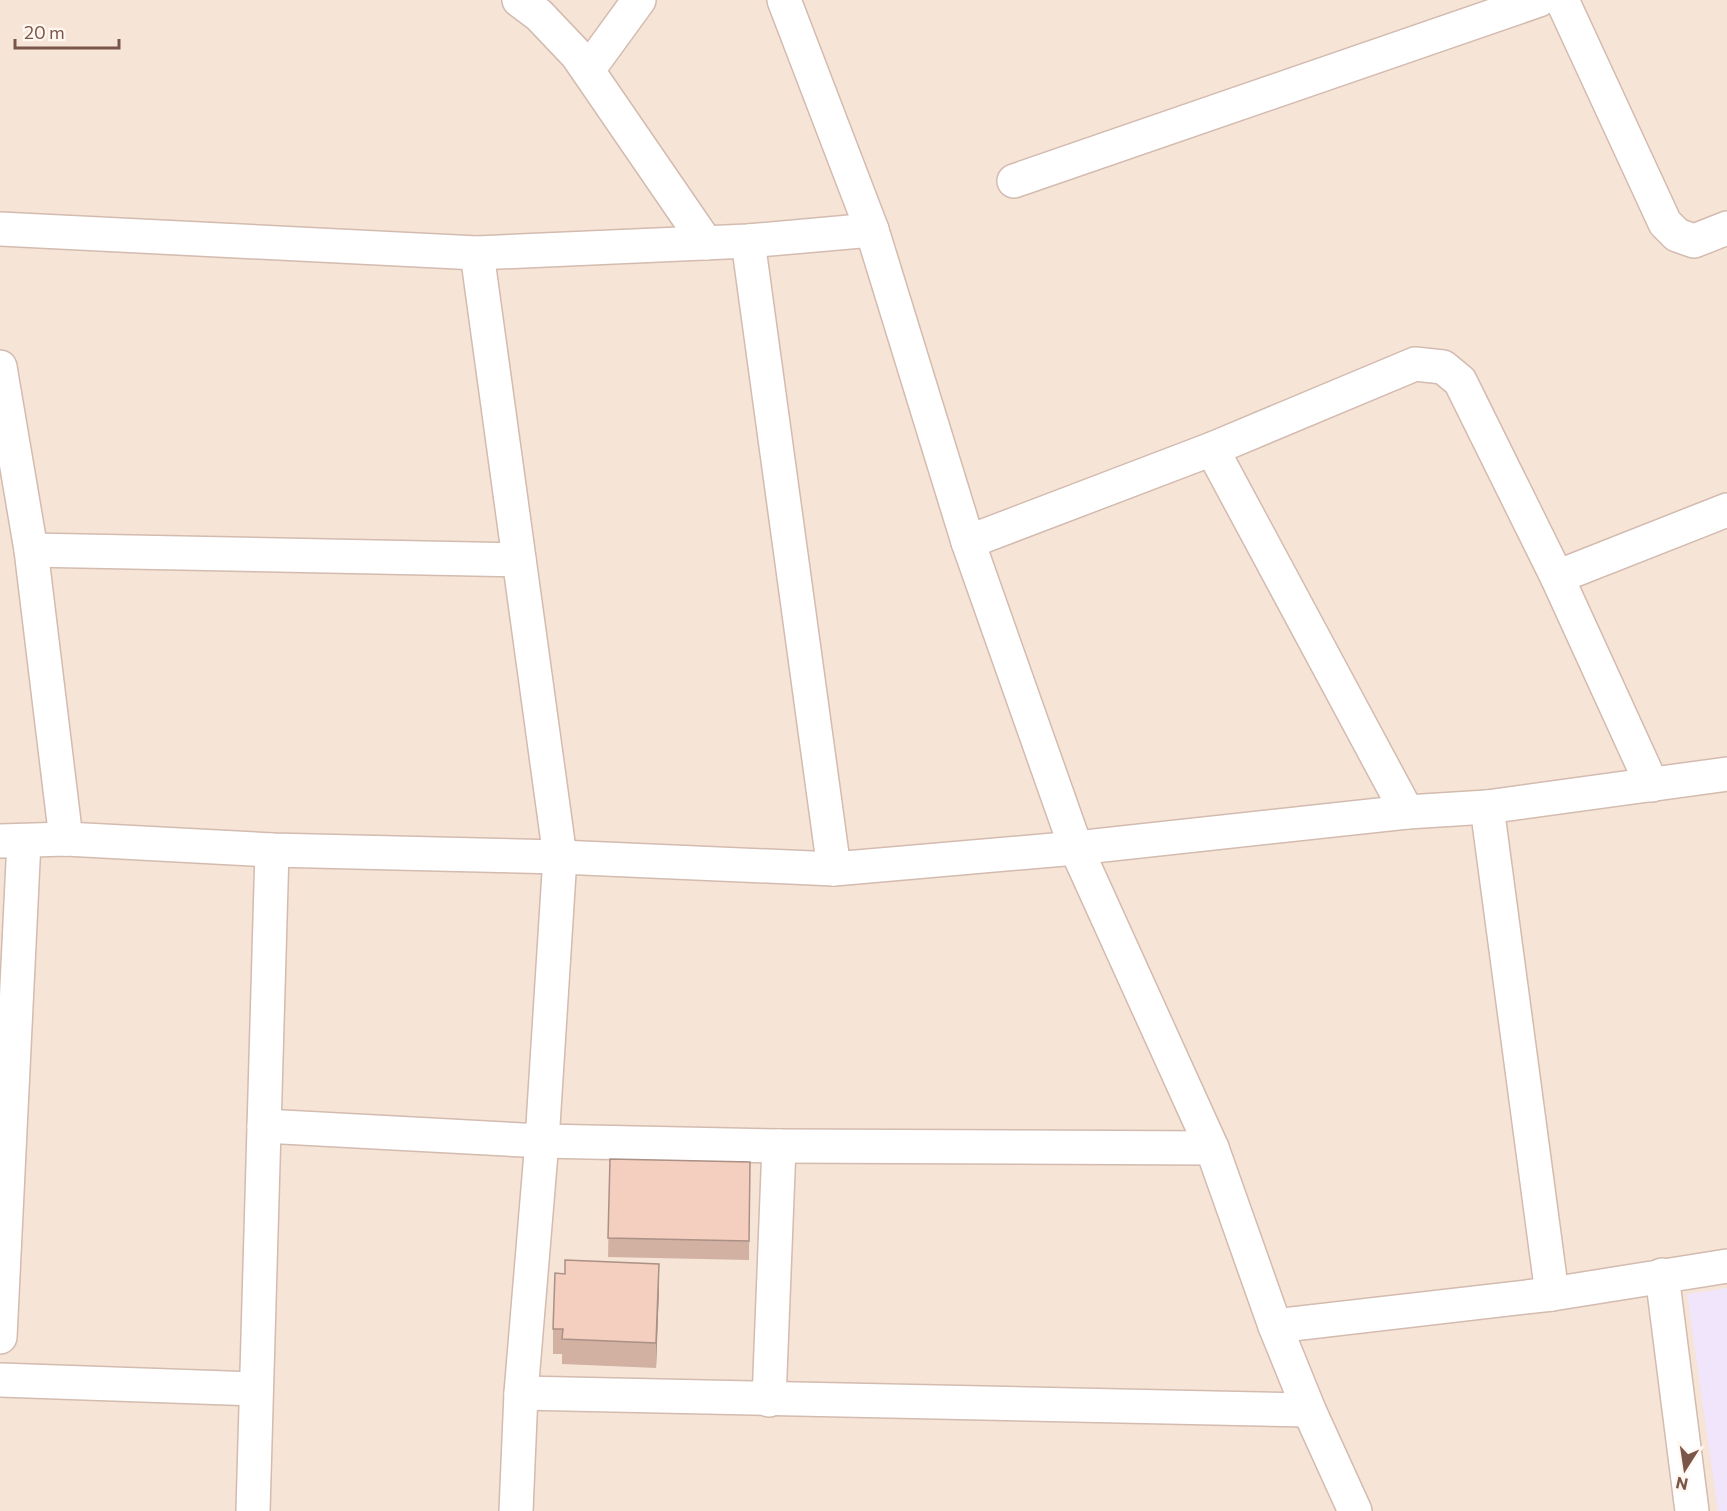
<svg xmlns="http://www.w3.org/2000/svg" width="1727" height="1511" font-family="Commissioner,sans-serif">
<rect width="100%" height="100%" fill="#fdf3e8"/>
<rect fill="#f6e4d6" x="0" y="0" width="1727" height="1511"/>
<path fill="#f0e5fa" d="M 1727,1288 L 1727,1511 L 1718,1511 L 1687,1294 Z"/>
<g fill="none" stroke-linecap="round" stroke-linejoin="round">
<defs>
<g id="minor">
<path d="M 519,0 L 539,15 L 577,55 L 706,243"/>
<path d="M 784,0 L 872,230 L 968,542 L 1076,848 L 1212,1148 L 1275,1326 L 1309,1410 L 1355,1511"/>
<path d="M 1562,0 L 1665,223 L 1677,235 L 1694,241 L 1727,228"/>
<path d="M 588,70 L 639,0"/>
<path d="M 1014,181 L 1539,0"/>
<path d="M 0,229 L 477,253 L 748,241 L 872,230"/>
<path d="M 748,241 L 834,869"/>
<path d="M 477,253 L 560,857 L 542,1141 L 521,1393 L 516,1511"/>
<path d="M 0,367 L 31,550 L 66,839"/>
<path d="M 1212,449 L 1407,812"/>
<path d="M 968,542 L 1212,449 L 1415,364 L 1443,367 L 1460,381 L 1557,577 L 1652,785"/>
<path d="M 31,550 L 519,560"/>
<path d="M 1557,577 L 1727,510"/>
<path d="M 1487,807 L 1552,1294"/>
<path d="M 0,841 L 66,839 L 272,850 L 560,857 L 834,869 L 1076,848 L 1407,812 L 1487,807 L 1727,774"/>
<path d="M 264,1126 L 542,1141 L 779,1146 L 1212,1148"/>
<path d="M 1662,1275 L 1692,1511"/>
<path d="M 1275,1326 L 1552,1294 L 1727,1266"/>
<path d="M 0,1337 L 24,841"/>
<path d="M 0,1380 L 256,1389"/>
<path d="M 521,1393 L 1309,1410"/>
<path d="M 769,1400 L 779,1146"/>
<path d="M 253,1511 L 272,850"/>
</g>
</defs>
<use href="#minor" stroke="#d3bbb0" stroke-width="36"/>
<use href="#minor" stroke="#fff" stroke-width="33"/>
</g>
<g fill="#d2b1a3">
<path d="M 610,1159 L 750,1162 L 749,1260 L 608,1257 Z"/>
<path d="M 659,1288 L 656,1368 L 562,1364 L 562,1354 L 553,1354 L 553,1329 Z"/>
</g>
<path fill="#ab9085" d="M 659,1264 L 659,1288 L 656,1368 L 656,1343 Z"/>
<g fill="#f4cebe" stroke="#ab9085" stroke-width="1.5">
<path d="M 610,1159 L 750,1162 L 749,1241 L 608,1238 Z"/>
<path d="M 565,1260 L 659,1264 L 656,1343 L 562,1339 L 563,1329 L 553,1329 L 555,1273 L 565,1274 Z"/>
</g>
<g transform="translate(1685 1469) rotate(192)" stroke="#fff7f0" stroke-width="4.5" paint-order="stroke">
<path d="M0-4.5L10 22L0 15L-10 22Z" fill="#7a564a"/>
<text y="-9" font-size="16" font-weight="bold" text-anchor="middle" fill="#7a564a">N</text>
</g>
<path d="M15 39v9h104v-9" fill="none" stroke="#7a564a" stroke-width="3"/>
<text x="24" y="39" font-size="18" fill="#7a564a" stroke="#fff7f0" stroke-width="4.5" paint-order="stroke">20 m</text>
</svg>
